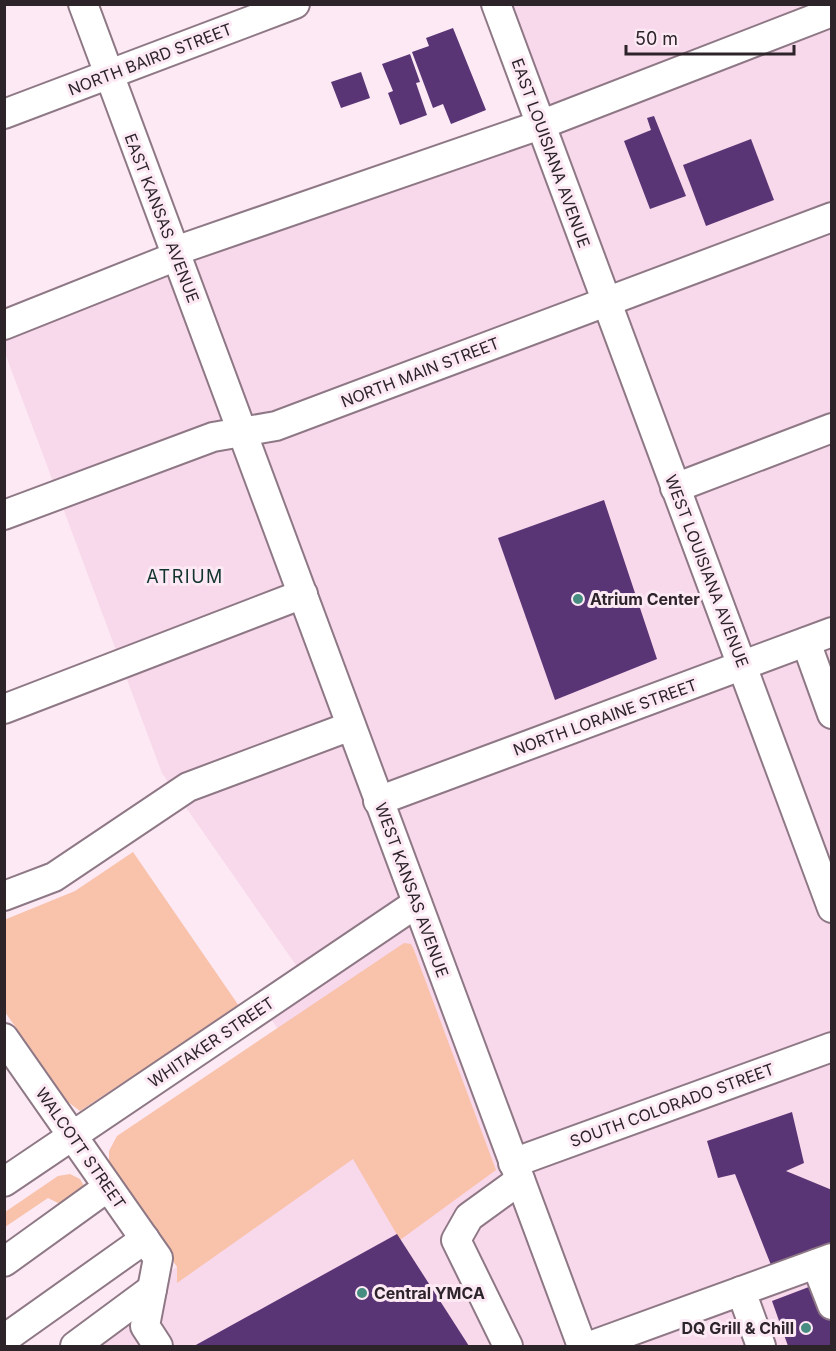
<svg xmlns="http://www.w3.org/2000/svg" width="836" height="1351" font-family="Inter,sans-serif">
<rect width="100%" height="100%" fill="#fce9f4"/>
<path fill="#f8d8eb" d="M 494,5 L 831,5 L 831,1346 L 62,1346 L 356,1144 L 263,1007 L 305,978 L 162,773 L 5,353 L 5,321 L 537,123 Z"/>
<g fill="#f9c2ab">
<path d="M 133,852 L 239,1006 L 80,1111 L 68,1102 L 5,1012 L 4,920 L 75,891 Z"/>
<path d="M 404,943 L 411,944 L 414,950 L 496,1170 L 400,1240 L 353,1159 L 177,1283 L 177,1267 L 109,1167 L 109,1151 L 117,1136 Z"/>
<path d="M 70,1174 L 80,1179 L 86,1189 L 64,1206 L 48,1198 L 5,1227 L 5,1212 L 58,1176 Z"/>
</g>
<g fill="#5a3575">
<path d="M 453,28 L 486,110 L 451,124 L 443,104 L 433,108 L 412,52 L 429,46 L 426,38 Z"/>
<path d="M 410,54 L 420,82 L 416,83 L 427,115 L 400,125 L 388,93 L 393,91 L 382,64 Z"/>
<path d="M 361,72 L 370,98 L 341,108 L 331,82 Z"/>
<path d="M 654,116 L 686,196 L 650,209 L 624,141 L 651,130 L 647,118 Z"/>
<path d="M 751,139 L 774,200 L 706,226 L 683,165 Z"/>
<path d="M 604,500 L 657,659 L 555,700 L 498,538 Z"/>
<path d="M 792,1112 L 804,1163 L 786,1171 L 832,1190 L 832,1242 L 771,1265 L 735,1174 L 718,1178 L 707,1141 Z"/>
<path d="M 397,1234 L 469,1346 L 194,1346 Z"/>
<path d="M 822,1282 L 832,1310 L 832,1346 L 788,1346 L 772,1301 Z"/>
</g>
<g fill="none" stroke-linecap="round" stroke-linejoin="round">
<defs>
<g id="minor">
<path d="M 83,4 L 582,1346"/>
<path d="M 496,4 L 832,908"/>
<path d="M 4,114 L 295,4"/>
<path d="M 175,251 L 540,125 L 832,12"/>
<path d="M 4,325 L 177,256"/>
<path d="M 675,488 L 832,428"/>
<path d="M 4,515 L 213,437 L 276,426 L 832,217"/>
<path d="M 806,642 L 832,714"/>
<path d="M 4,709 L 303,594"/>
<path d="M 378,801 L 832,632"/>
<path d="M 4,896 L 54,877 L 188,787 L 351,726"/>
<path d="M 4,1038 L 158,1258 L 145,1326 L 158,1346"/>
<path d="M 513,1163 L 832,1047"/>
<path d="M 4,1182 L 417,903"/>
<path d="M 4,1262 L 108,1187"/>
<path d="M 816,1264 L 832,1305"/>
<path d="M 741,1291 L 761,1346"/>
<path d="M 4,1339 L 145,1239"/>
<path d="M 75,1346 L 152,1289"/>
<path d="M 508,1346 L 456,1240 L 469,1217 L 520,1180"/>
<path d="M 590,1346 L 832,1258"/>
</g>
</defs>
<use href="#minor" stroke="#8e7885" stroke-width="32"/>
<use href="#minor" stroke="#fff" stroke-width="28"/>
</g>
<g fill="#478c81" stroke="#fce9f4" stroke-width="2">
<circle cx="578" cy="599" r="6"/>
<circle cx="362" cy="1293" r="6"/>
<circle cx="806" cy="1328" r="6"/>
</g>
<g text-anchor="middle" stroke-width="6" stroke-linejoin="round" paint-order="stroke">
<g font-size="16" fill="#2d242a" stroke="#fce9f4">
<text transform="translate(150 59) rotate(-21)" y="6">NORTH BAIRD STREET</text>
<text transform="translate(551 153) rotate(70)" y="6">EAST LOUISIANA AVENUE</text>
<text transform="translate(162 218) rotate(69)" y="6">EAST KANSAS AVENUE</text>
<text transform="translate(420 372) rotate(-21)" y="6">NORTH MAIN STREET</text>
<text transform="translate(707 571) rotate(69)" y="6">WEST LOUISIANA AVENUE</text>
<text transform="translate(605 717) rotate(-20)" y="6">NORTH LORAINE STREET</text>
<text transform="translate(412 890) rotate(70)" y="6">WEST KANSAS AVENUE</text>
<text transform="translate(211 1042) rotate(-34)" y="6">WHITAKER STREET</text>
<text transform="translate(672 1105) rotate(-20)" y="6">SOUTH COLORADO STREET</text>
<text transform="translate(81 1148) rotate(55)" y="6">WALCOTT STREET</text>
</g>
<g font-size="16" font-weight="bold" fill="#2d242a" stroke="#fce9f4" text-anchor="start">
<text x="590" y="605">Atrium Center</text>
<text x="374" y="1299">Central YMCA</text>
<text x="794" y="1334" text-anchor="end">DQ Grill &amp; Chill</text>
</g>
<g font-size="18" letter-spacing="1.5" fill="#12332e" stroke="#fce9f4">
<text x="185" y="583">ATRIUM</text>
</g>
</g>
<rect width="836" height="1351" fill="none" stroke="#2d242a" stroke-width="12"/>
<path d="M626 45v9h168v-9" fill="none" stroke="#2d242a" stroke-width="3"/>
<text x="635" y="45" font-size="18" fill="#2d242a" stroke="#fce9f4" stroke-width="4.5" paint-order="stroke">50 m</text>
</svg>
